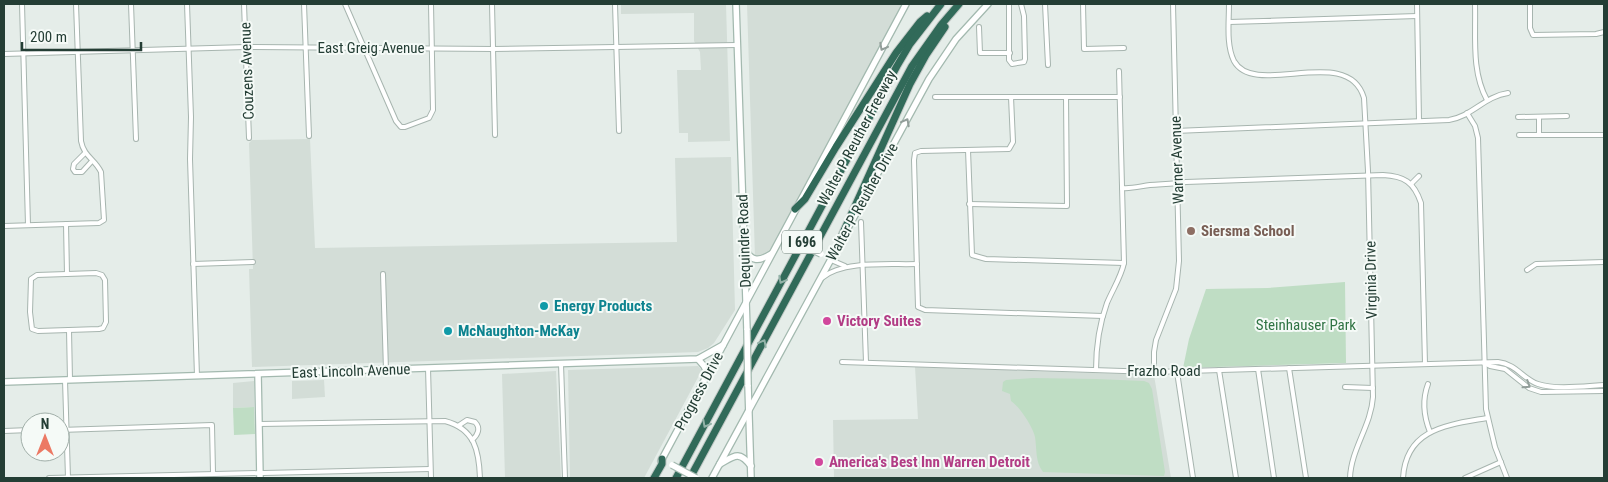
<svg xmlns="http://www.w3.org/2000/svg" width="1608" height="482" font-family="'Roboto Condensed',sans-serif">
<rect width="100%" height="100%" fill="#e5ede9"/>
<g fill="#d3ddd7">
<path d="M 621,4 L 726,4 L 730,141 L 688,142 L 688,133 L 679,133 L 677,70 L 701,70 L 700,52 L 694,41 L 694,13 L 621,14 Z"/>
<path d="M 747,4 L 904,4 L 773,246 L 765,255 L 760,257 L 755,257 Z"/>
<path d="M 310,139 L 315,248 L 677,242 L 675,158 L 731,157 L 735,310 L 714,343 L 708,348 L 698,352 L 252,367 L 249,269 L 253,269 L 249,143 L 252,140 Z"/>
<path d="M 698,366 L 702,370 L 644,478 L 570,478 L 568,370 Z"/>
<path d="M 915,367 L 1154,375 L 1171,478 L 834,478 L 833,420 L 918,419 Z"/>
<path d="M 556,371 L 561,478 L 505,478 L 502,374 Z"/>
<path d="M 324,380 L 325,397 L 292,399 L 292,381 Z"/>
<path d="M 254,381 L 254,407 L 233,408 L 233,383 Z"/>
</g>
<g fill="#bfddc4">
<path d="M 1345,282 L 1346,363 L 1183,368 L 1189,339 L 1206,289 L 1268,288 Z"/>
<path d="M 1033,378 L 1096,379 L 1144,381 L 1149,383 L 1152,389 L 1165,472 L 1164,476 L 1043,472 C 1035,462 1037,449 1035,437 C 1033,427 1019,406 1011,401 L 1010,394 L 1002,391 L 1003,382 L 1006,380 Z"/>
<path d="M 254,407 L 255,434 L 234,435 L 233,408 Z"/>
</g>
<g fill="none" stroke-linecap="round" stroke-linejoin="round">
<defs>
<g id="street">
<path d="M 22,4 L 28,225"/>
<path d="M 131,4 L 136,139"/>
<path d="M 187,4 L 191,117 L 190,159 L 197,376"/>
<path d="M 244,4 L 249,138"/>
<path d="M 304,4 L 309,136"/>
<path d="M 345,4 L 396,121 L 401,127 L 405,127 L 429,118 L 433,110 L 431,4"/>
<path d="M 492,4 L 495,135"/>
<path d="M 615,4 L 619,131"/>
<path d="M 1009,4 L 1009,60 L 1012,64 L 1024,62 L 1025,59 L 1024,16 L 1021,4"/>
<path d="M 1045,4 L 1048,65"/>
<path d="M 1083,4 L 1084,49 L 1124,48"/>
<path d="M 1229,4 C 1229,22 1226,45 1234,61 C 1255,99 1348,43 1364,98 L 1368,171 L 1373,397 C 1371,426 1351,449 1350,478"/>
<path d="M 1417,4 L 1419,121"/>
<path d="M 1475,4 C 1476,36 1471,71 1487,100"/>
<path d="M 1530,4 L 1530,28 L 1533,35 L 1596,34 L 1604,32"/>
<path d="M 1229,22 L 1417,16"/>
<path d="M 979,27 L 980,53 L 1010,53"/>
<path d="M 4,54 L 246,47 L 493,49 L 737,45"/>
<path d="M 935,97 L 1120,97"/>
<path d="M 1011,97 L 1013,142 L 1009,149 L 921,151 L 915,153 L 914,160 L 918,307 L 925,310 L 1103,316"/>
<path d="M 1467,113 L 1475,126 L 1478,138 L 1486,409 L 1495,447 L 1507,478"/>
<path d="M 1518,117 L 1567,116"/>
<path d="M 1539,117 L 1539,135 L 1604,135"/>
<path d="M 1175,131 L 1449,120 C 1471,117 1485,96 1508,93"/>
<path d="M 1519,135 L 1539,135"/>
<path d="M 968,150 L 972,255 L 986,259 L 1124,263"/>
<path d="M 85,153 L 74,164 L 73,169 L 75,172 L 82,172 L 92,161"/>
<path d="M 1411,184 L 1419,176"/>
<path d="M 1122,188 C 1132,189 1141,186 1150,185 C 1162,184 1174,184 1186,182 L 1383,175 C 1404,176 1414,182 1421,203 L 1425,364"/>
<path d="M 969,204 L 1067,206 L 1066,97"/>
<path d="M 861,222 L 866,362"/>
<path d="M 66,224 L 67,274"/>
<path d="M 4,226 L 99,223 L 104,220 L 101,172 C 95,159 84,157 81,141 L 76,4"/>
<path d="M 831,260 L 845,266"/>
<path d="M 193,264 L 253,262"/>
<path d="M 1527,270 L 1536,264 L 1604,262"/>
<path d="M 96,273 L 102,275 L 105,280 L 106,322 L 103,328 L 99,329 L 38,331 L 32,329 L 30,312 L 31,279 L 37,275 Z"/>
<path d="M 383,274 L 386,370"/>
<path d="M 822,278 C 843,260 890,265 917,264"/>
<path d="M 69,330 L 70,380"/>
<path d="M 842,362 L 1154,372 L 1498,362 C 1516,364 1523,379 1538,384 C 1555,390 1586,386 1604,385"/>
<path d="M 1484,363 L 1490,366 L 1505,369 L 1529,388 L 1541,392 L 1604,391"/>
<path d="M 561,364 L 565,478"/>
<path d="M 428,368 L 431,478"/>
<path d="M 1289,368 L 1306,478"/>
<path d="M 1258,369 L 1274,478"/>
<path d="M 1096,370 C 1096,347 1099,325 1107,303 C 1113,289 1121,277 1124,263 L 1119,71"/>
<path d="M 1219,370 L 1236,478"/>
<path d="M 1154,372 L 1154,352 L 1156,340 L 1176,289 L 1179,261 L 1173,4"/>
<path d="M 1177,372 L 1193,478"/>
<path d="M 65,380 L 68,478"/>
<path d="M 1428,384 C 1422,400 1424,417 1430,432"/>
<path d="M 1345,387 L 1373,388"/>
<path d="M 260,424 L 445,421 C 475,429 479,451 480,478"/>
<path d="M 458,426 L 467,420 L 475,422 C 481,428 478,435 472,440"/>
<path d="M 60,430 L 212,425 L 213,473"/>
<path d="M 4,431 L 30,430"/>
<path d="M 49,478 L 430,469"/>
<path d="M 1403,478 C 1406,428 1448,425 1487,418"/>
<path d="M 1465,478 L 1501,462"/>
</g>
<g id="secondary">
<path d="M 736,4 L 747,330"/>
<path d="M 745,248 C 751,263 760,261 771,254"/>
<path d="M 698,359 L 704,366 L 708,374"/>
<path d="M 258,374 L 260,478"/>
<path d="M 4,382 L 698,359 L 723,345"/>
<path d="M 748,385 L 751,478"/>
<path d="M 661,461 L 906,4"/>
<path d="M 720,464 C 734,456 739,450 751,466"/>
<path d="M 712,478 L 929,79 L 956,39 L 988,4"/>
</g>
<g id="highway">
<path d="M 795,209 L 805,199 L 836,147 L 896,53 L 920,22 L 927,16"/>
<path d="M 841,242 L 842,235 L 910,84 L 926,55 L 945,27"/>
<path d="M 654,478 L 662,464 L 662,459"/>
<path d="M 676,478 L 897,66 L 910,44 L 941,4"/>
<path d="M 690,478 L 912,66 L 941,25 L 959,4"/>
</g>
</defs>
<use href="#street" stroke="#a7b5af" stroke-width="6"/>
<use href="#secondary" stroke="#a3b9af" stroke-width="8"/>
<use href="#highway" stroke="#c2c9c6" stroke-width="9"/>
<use href="#street" stroke="#fff" stroke-width="4"/>
<use href="#secondary" stroke="#fff" stroke-width="5.5"/>
<use href="#highway" stroke="#316a59" stroke-width="7"/>
<defs>
<g id="secondary-bridge">
<path d="M 793,240 L 821,254"/>
<path d="M 747,330 L 748,385"/>
<path d="M 672,465 L 696,478"/>
</g>
</defs>
<use href="#secondary-bridge" stroke="#a3b9af" stroke-width="8" stroke-linecap="butt"/>
<use href="#secondary-bridge" stroke="#fff" stroke-width="5.5"/>
</g>
<defs><path id="oneway-chevron" d="M-2-3.5L2.5 0L-2 3.5" fill="none" stroke-width="1.6" stroke-linecap="round" stroke-linejoin="round" transform="scale(1.25)"/></defs>
<g stroke="#929e9a">
<use href="#oneway-chevron" transform="translate(883 47) rotate(118)"/>
<use href="#oneway-chevron" transform="translate(906 122) rotate(-62)"/>
<use href="#oneway-chevron" transform="translate(1527 385) rotate(33)"/>
</g>
<g stroke="#93b2a8">
<use href="#oneway-chevron" transform="translate(782 280) rotate(118)"/>
<use href="#oneway-chevron" transform="translate(763 343) rotate(-62)"/>
<use href="#oneway-chevron" transform="translate(706 424) rotate(118)"/>
</g>
<circle fill="#8d6e63" stroke="#f5faf7" stroke-width="2" cx="1191" cy="231" r="5"/>
<g fill="#0f9aa8" stroke="#f5faf7" stroke-width="2">
<circle cx="544" cy="306" r="5"/>
<circle cx="448" cy="331" r="5"/>
</g>
<g fill="#d1479c" stroke="#f5faf7" stroke-width="2">
<circle cx="827" cy="321" r="5"/>
<circle cx="819" cy="462" r="5"/>
</g>
<g text-anchor="middle" stroke-width="4" stroke-linejoin="round" paint-order="stroke">
<rect fill="#f5faf7" stroke="#63766f" stroke-width="1" x="782" y="230.5" width="40" height="23" rx="4"/>
<g font-size="14" font-weight="bold" fill="#243e35">
<text x="802" y="247">I 696</text>
</g>
<g font-size="15" fill="#243e35" stroke="#f5faf7">
<text x="371" y="53">East Greig Avenue</text>
<text transform="translate(247 71) rotate(-92)" y="5">Couzens Avenue</text>
<text transform="translate(857 138) rotate(-62)" y="5">Walter P Reuther Freeway</text>
<text transform="translate(1177 160) rotate(-92)" y="5">Warner Avenue</text>
<text transform="translate(862 202) rotate(-61)" y="5">Walter P Reuther Drive</text>
<text transform="translate(744 241) rotate(-92)" y="5">Dequindre Road</text>
<text transform="translate(1371 280) rotate(-91)" y="5">Virginia Drive</text>
<text transform="translate(351 371) rotate(-2)" y="5">East Lincoln Avenue</text>
<text x="1164" y="376">Frazho Road</text>
<text transform="translate(699 391) rotate(-62)" y="5">Progress Drive</text>
</g>
<g font-size="15" font-weight="bold" fill="#785e54" stroke="#f5faf7" text-anchor="start">
<text x="1201" y="236">Siersma School</text>
</g>
<g font-size="15" font-weight="bold" fill="#0d838f" stroke="#f5faf7" text-anchor="start">
<text x="554" y="311">Energy Products</text>
<text x="458" y="336">McNaughton-McKay</text>
</g>
<g font-size="15" font-weight="bold" fill="#b23c85" stroke="#f5faf7" text-anchor="start">
<text x="837" y="326">Victory Suites</text>
<text x="829" y="467">America's Best Inn Warren Detroit</text>
</g>
<g font-size="15" fill="#307444" stroke="#f5faf7">
<text x="1306" y="330">Steinhauser Park</text>
</g>
</g>
<rect width="1608" height="482" fill="none" stroke="#243e35" stroke-width="10"/>
<g transform="translate(45 437)"><circle r="24" fill="#f5faf7" stroke="#a1afa9"/>
<path d="M0-4L9 19L0 12L-9 19Z" fill="#ec7964"/>
<text y="-8" font-size="14" font-weight="bold" text-anchor="middle" fill="#243e35">N</text>
</g>
<path d="M22 42v8h119v-8" fill="none" stroke="#243e35" stroke-width="2.5"/>
<text x="30" y="42" font-size="15" fill="#243e35" stroke="#f5faf7" stroke-width="4" paint-order="stroke">200 m</text>
</svg>
